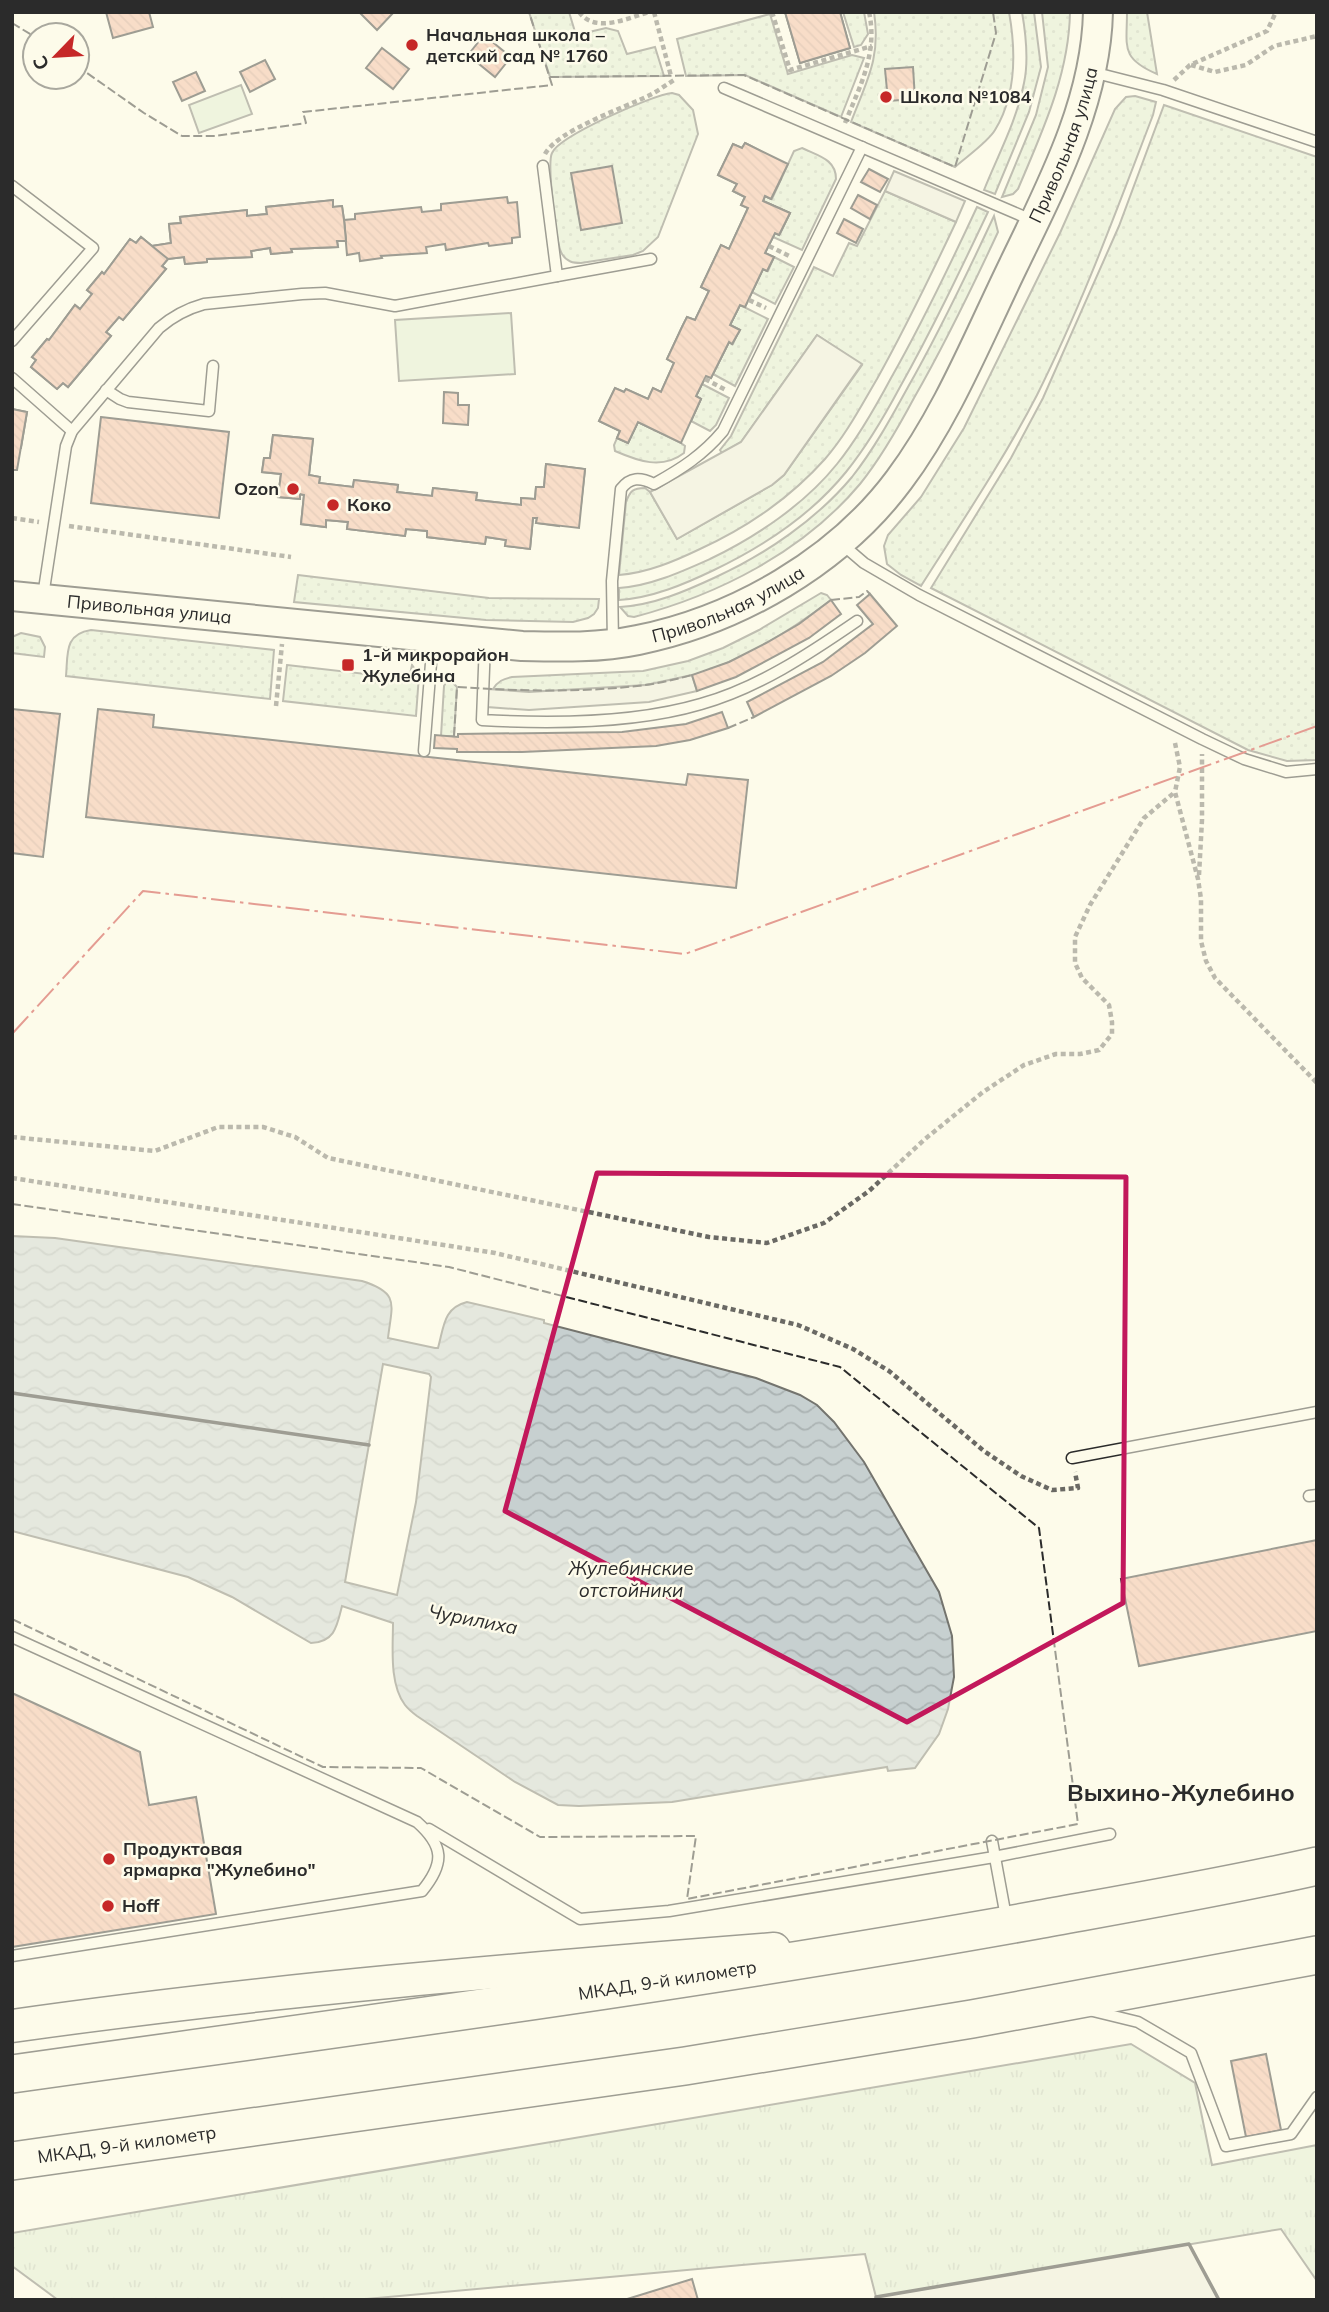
<svg xmlns="http://www.w3.org/2000/svg" width="1329" height="2312" font-family="Mulish,sans-serif">
<defs>
<pattern id="grass-dots" width="8" height="8" patternUnits="userSpaceOnUse" patternTransform="scale(1.75)"><rect width="8" height="8" fill="#deebd1"/><path d="M2 2h.1M6 6h.1" fill="none" stroke="#bfcab4" stroke-width="1.8" stroke-linecap="round"/></pattern>
<pattern id="park-tufts" width="24" height="20" patternUnits="userSpaceOnUse" patternTransform="scale(1.75)"><rect width="24" height="20" fill="#deebd1"/><path d="M3 7l-1-3M5 7V3M7 7l1-3M15 17l-1-3M17 17v-4M19 17l1-3" fill="none" stroke="#bfcab4"/></pattern>
<pattern id="water-waves" width="16" height="10" patternUnits="userSpaceOnUse" patternTransform="scale(1.75)"><rect width="16" height="10" fill="#c7d0d0"/><path d="M0 5q4-4 8 0t8 0" fill="none" stroke="#abb3b3"/></pattern>
<pattern id="building-back-hatch" width="6" height="6" patternUnits="userSpaceOnUse" patternTransform="scale(1.75)"><rect width="6" height="6" fill="#f2b8a0"/><path d="M-1 5l2 2M0 0l6 6M5-1l2 2" fill="none" stroke="#d09e8a"/></pattern>
</defs>
<rect width="100%" height="100%" fill="#fdfbea"/>
<g fill="url(#grass-dots)" stroke="#74746e" stroke-width="2">
<path d="M 529,12 L 569,12 L 576,35 L 606,28 L 618,31 L 627,54 L 655,47 L 664,76 L 550,77 Z"/>
<path d="M 843,12 L 864,12 L 868,34 L 861,45 L 854,47 Z"/>
<path d="M 874,12 L 1009,12 C 1016,51 1017,94 995,130 C 988,142 966,157 955,167 L 851,122 C 867,80 881,58 874,12 Z"/>
<path d="M 1022,12 L 1034,12 L 1041,67 L 1029,112 L 995,194 L 984,190 C 998,155 1017,120 1024,83 C 1029,60 1026,35 1022,12 Z"/>
<path d="M 1042,12 L 1070,12 C 1069,75 1042,132 1018,189 L 1013,194 L 1002,197 L 1036,115 L 1048,67 Z"/>
<path d="M 1127,12 L 1147,12 L 1157,74 C 1120,58 1127,47 1127,12 Z"/>
<path d="M 770,14 L 788,74 L 852,55 L 864,58 L 841,117 L 745,75 L 686,76 L 677,39 Z"/>
<path d="M 672,93 L 679,95 L 693,110 L 698,134 L 658,237 L 643,251 L 633,255 L 581,263 C 573,263 567,262 562,254 C 556,245 547,163 552,153 C 559,136 652,95 672,93 Z"/>
<path d="M 1135,96 L 1156,102 L 1153,115 C 1117,209 1082,305 1037,395 C 1003,461 961,523 921,586 L 901,575 L 887,564 L 884,546 L 888,535 L 921,497 L 964,428 L 1060,233 L 1115,109 L 1126,97 Z"/>
<path d="M 1164,105 L 1317,157 L 1317,760 L 1287,761 L 1248,750 L 931,588 L 1011,458 L 1043,398 L 1119,226 Z"/>
<path d="M 802,148 C 818,156 836,159 836,179 L 802,250 L 773,237 L 775,233 L 780,234 L 790,213 L 763,201 L 765,196 L 772,199 L 794,151 Z"/>
<path d="M 885,191 L 956,222 C 931,275 906,327 877,379 C 861,406 846,435 825,459 C 791,497 746,528 700,549 C 675,561 647,573 619,575 L 626,502 C 630,491 633,488 645,488 L 650,492 L 677,539 L 772,485 L 784,475 L 862,365 L 817,335 L 741,442 L 722,453 L 720,450 L 731,436 L 814,267 L 833,276 L 849,243 L 857,246 Z"/>
<path d="M 977,207 L 988,212 C 960,271 932,330 900,387 C 884,417 867,446 846,472 C 812,514 762,547 714,570 C 685,584 652,598 619,600 L 619,588 C 650,586 681,572 710,559 C 756,537 805,504 837,464 C 858,438 875,408 891,378 C 923,322 950,265 977,207 Z"/>
<path d="M 994,216 L 998,232 C 972,288 945,344 914,398 C 898,428 881,458 860,484 C 803,552 718,595 634,617 L 628,616 L 620,607 C 654,605 686,591 716,577 C 766,554 817,519 852,477 C 874,449 891,418 908,387 C 940,331 967,274 994,216 Z"/>
<path d="M 774,257 L 794,267 L 775,304 L 752,292 L 763,269 L 768,271 Z"/>
<path d="M 740,305 L 768,319 L 735,386 L 713,374 L 729,342 L 733,344 L 739,330 L 730,325 Z"/>
<path d="M 702,384 L 729,398 L 716,425 L 710,431 L 691,421 L 701,399 L 696,396 Z"/>
<path d="M 638,422 L 681,443 L 685,446 L 684,453 C 662,470 638,461 615,451 L 614,445 L 617,438 L 628,443 Z"/>
<path d="M 298,575 L 489,598 L 599,599 L 598,608 L 594,614 L 588,618 L 573,622 L 486,620 L 294,602 Z"/>
<path d="M 821,593 L 827,595 L 831,600 C 789,632 741,662 690,676 C 627,692 558,694 493,689 C 498,681 503,679 512,677 L 643,671 L 688,661 L 723,648 L 759,630 Z"/>
<path d="M 91,630 L 274,650 L 270,699 L 66,676 C 68,654 64,634 91,630 Z"/>
<path d="M 21,633 L 40,637 L 45,647 L 44,657 L 12,653 L 12,637 Z"/>
<path d="M 287,665 L 409,679 L 412,665 L 419,675 L 416,716 L 283,701 Z"/>
<path d="M 451,681 L 457,687 L 454,736 L 441,736 L 444,686 L 446,682 Z"/>
</g>
<path fill="url(#park-tufts)" stroke="#74746e" stroke-width="2" d="M 1131,2044 L 1195,2083 L 1212,2165 L 1317,2145 L 1317,2281 L 1281,2229 L 876,2297 L 865,2254 L 355,2300 L 58,2300 L 12,2266 L 12,2233 Z"/>
<g fill="#deebd1" stroke="#74746e" stroke-width="2">
<path d="M 241,85 L 252,114 L 199,133 L 189,105 Z"/>
<path d="M 511,313 L 515,374 L 399,381 L 395,320 Z"/>
</g>
<g fill="#eceadb" stroke="#74746e" stroke-width="2">
<path d="M 894,171 L 965,201 L 956,222 L 885,191 Z"/>
<path d="M 817,335 L 862,364 L 784,475 L 772,485 L 677,539 L 650,492 L 741,442 Z"/>
<path d="M 692,675 L 697,691 L 649,702 L 529,710 L 487,707 L 488,689 L 529,692 L 646,685 Z"/>
<path d="M 1189,2244 L 1219,2300 L 876,2300 L 876,2297 Z"/>
</g>
<path fill="url(#water-waves)" stroke="#74746e" stroke-width="2" fill-rule="evenodd" d="M 12,1236 L 55,1238 L 362,1281 C 400,1293 392,1304 388,1338 L 435,1348 L 438,1348 C 444,1327 443,1308 467,1302 L 544,1320 L 544,1323 L 756,1378 L 800,1395 L 817,1405 L 834,1422 L 864,1462 L 939,1592 L 952,1636 L 954,1677 L 948,1709 L 939,1734 L 915,1768 L 888,1771 L 887,1767 L 672,1802 L 579,1806 L 558,1805 L 515,1782 L 417,1716 C 413,1713 408,1709 405,1705 C 389,1684 393,1647 393,1623 L 342,1606 C 337,1626 335,1642 311,1643 L 232,1597 L 188,1577 L 12,1531 ZM 383,1364 L 429,1374 L 431,1377 L 416,1502 L 397,1595 L 345,1582 Z"/>
<g fill="url(#building-back-hatch)" stroke="#2b2b2b" stroke-width="2">
<path d="M 106,12 L 149,12 L 153,27 L 113,38 Z"/>
<path d="M 359,12 L 394,12 L 377,30 Z"/>
<path d="M 785,12 L 840,12 L 850,48 L 800,63 Z"/>
<path d="M 785,12 L 840,12 L 850,48 L 800,63 Z"/>
<path d="M 484,35 L 511,57 L 495,77 L 468,55 Z"/>
<path d="M 382,48 L 409,69 L 393,89 L 366,68 Z"/>
<path d="M 265,60 L 275,79 L 250,92 L 240,72 Z"/>
<path d="M 913,67 L 915,99 L 888,101 L 885,69 Z"/>
<path d="M 196,72 L 205,91 L 182,101 L 173,82 Z"/>
<path d="M 745,143 L 766,154 L 759,168 L 781,179 L 771,199 L 765,196 L 763,201 L 790,213 L 779,235 L 775,233 L 765,253 L 774,257 L 767,271 L 763,269 L 745,307 L 740,305 L 730,325 L 740,330 L 732,344 L 729,342 L 711,378 L 706,376 L 696,396 L 701,399 L 691,421 L 673,413 L 663,434 L 638,422 L 628,443 L 617,438 L 620,431 L 599,421 L 615,388 L 624,392 L 626,389 L 648,399 L 653,388 L 661,392 L 674,363 L 667,359 L 682,327 L 687,317 L 695,320 L 709,291 L 701,287 L 721,245 L 729,249 L 748,208 L 741,205 L 745,197 L 733,191 L 737,184 L 718,175 L 733,144 L 742,148 Z"/>
<path d="M 745,143 L 788,164 L 771,199 L 765,196 L 763,201 L 790,213 L 779,235 L 775,233 L 765,253 L 774,257 L 767,271 L 763,269 L 745,307 L 740,305 L 730,325 L 740,330 L 732,344 L 729,342 L 711,378 L 706,376 L 696,396 L 701,399 L 681,443 L 638,422 L 628,443 L 617,438 L 620,431 L 599,421 L 615,388 L 624,392 L 626,389 L 648,399 L 653,388 L 661,392 L 674,363 L 667,359 L 682,327 L 687,317 L 695,320 L 709,291 L 701,287 L 721,245 L 729,249 L 748,208 L 741,205 L 745,197 L 733,191 L 737,184 L 718,175 L 733,144 L 742,148 Z"/>
<path d="M 612,166 L 622,223 L 581,230 L 571,173 Z"/>
<path d="M 869,169 L 888,179 L 880,192 L 861,182 Z"/>
<path d="M 858,195 L 877,205 L 870,219 L 851,208 Z"/>
<path d="M 507,197 L 508,203 L 517,202 L 520,237 L 512,238 L 512,243 L 489,246 L 488,243 L 446,250 L 445,244 L 426,247 L 427,253 L 381,256 L 382,258 L 360,261 L 359,253 L 347,255 L 344,220 L 355,219 L 355,214 L 421,207 L 422,212 L 441,210 L 441,204 Z"/>
<path d="M 333,200 L 333,207 L 342,206 L 344,220 L 346,241 L 337,241 L 338,247 L 291,249 L 292,252 L 271,254 L 270,248 L 251,251 L 252,257 L 207,259 L 207,262 L 185,264 L 184,257 L 168,259 L 152,246 L 171,243 L 169,224 L 181,223 L 180,217 L 247,210 L 247,216 L 267,214 L 266,207 Z"/>
<path d="M 333,200 L 333,207 L 342,206 L 344,220 L 346,241 L 337,241 L 338,247 L 291,249 L 292,252 L 271,254 L 270,248 L 251,251 L 252,257 L 207,259 L 207,262 L 185,264 L 184,257 L 168,259 L 162,266 L 166,269 L 123,320 L 119,317 L 106,332 L 111,336 L 68,387 L 63,383 L 57,389 L 31,367 L 36,360 L 32,357 L 47,339 L 49,340 L 75,305 L 80,309 L 92,294 L 87,290 L 102,272 L 104,274 L 130,239 L 136,243 L 141,237 L 152,246 L 171,243 L 169,224 L 181,223 L 180,217 L 247,210 L 247,216 L 267,214 L 266,207 Z"/>
<path d="M 844,219 L 863,229 L 856,243 L 837,233 Z"/>
<path d="M 141,237 L 168,259 L 162,266 L 166,269 L 123,320 L 119,317 L 106,332 L 111,336 L 68,387 L 63,383 L 57,389 L 31,367 L 36,360 L 32,357 L 47,339 L 49,340 L 75,305 L 80,309 L 92,294 L 87,290 L 102,272 L 104,274 L 130,239 L 136,243 Z"/>
<path d="M 444,392 L 458,393 L 458,405 L 469,405 L 468,425 L 443,423 Z"/>
<path d="M 12,409 L 27,412 L 21,448 L 12,447 Z"/>
<path d="M 12,409 L 27,412 L 17,470 L 12,470 Z"/>
<path d="M 101,417 L 229,432 L 219,518 L 91,503 Z"/>
<path d="M 273,435 L 313,439 L 309,475 L 320,477 L 319,483 L 353,487 L 354,480 L 398,485 L 397,492 L 432,496 L 433,488 L 477,493 L 476,500 L 521,505 L 521,498 L 535,499 L 536,487 L 544,487 L 546,464 L 585,469 L 581,505 L 561,503 L 559,526 L 536,523 L 537,518 L 533,518 L 530,549 L 505,546 L 506,540 L 486,537 L 485,544 L 427,537 L 427,531 L 406,529 L 405,536 L 347,529 L 348,522 L 326,520 L 326,527 L 301,524 L 304,495 L 300,494 L 300,499 L 278,497 L 281,474 L 262,472 L 264,458 L 270,458 Z"/>
<path d="M 273,435 L 313,439 L 309,475 L 320,477 L 319,483 L 353,487 L 354,480 L 398,485 L 397,492 L 432,496 L 433,488 L 477,493 L 476,500 L 521,505 L 521,498 L 535,499 L 536,487 L 544,487 L 546,464 L 585,469 L 579,528 L 536,523 L 537,518 L 533,518 L 530,549 L 505,546 L 506,540 L 486,537 L 485,544 L 427,537 L 427,531 L 406,529 L 405,536 L 347,529 L 348,522 L 326,520 L 326,527 L 301,524 L 304,495 L 300,494 L 300,499 L 278,497 L 281,474 L 262,472 L 264,458 L 270,458 Z"/>
<path d="M 870,594 L 897,626 L 865,653 L 831,676 L 754,717 L 747,702 L 823,662 L 873,624 L 857,605 Z"/>
<path d="M 831,600 L 841,614 L 809,638 L 736,677 L 697,691 L 692,675 L 729,662 L 766,643 L 799,624 Z"/>
<path d="M 12,709 L 60,714 L 43,857 L 12,853 Z"/>
<path d="M 98,709 L 154,715 L 153,727 L 686,785 L 688,774 L 748,780 L 736,888 L 86,817 Z"/>
<path d="M 722,712 L 728,728 L 690,740 L 656,746 L 522,752 L 457,752 L 457,749 L 434,748 L 435,735 L 458,737 L 458,734 L 622,732 L 686,724 Z"/>
<path d="M 1317,1540 L 1317,1631 L 1139,1666 L 1121,1579 Z"/>
<path d="M 12,1693 L 140,1752 L 149,1805 L 196,1797 L 216,1914 L 12,1947 Z"/>
<path d="M 1266,2054 L 1281,2130 L 1246,2137 L 1231,2061 Z"/>
<path d="M 692,2279 L 698,2300 L 624,2300 Z"/>
</g>
<g fill="none" stroke-linecap="round" stroke-linejoin="round">
<defs>
<g id="lane">
<path d="M 1092,72 L 1163,90 L 1317,142"/>
<path d="M 724,88 L 1034,221"/>
<path d="M 12,186 L 93,248 L 12,341"/>
<path d="M 557,276 L 651,259"/>
<path d="M 12,378 L 72,431"/>
<path d="M 106,390 L 120,399 L 128,402 L 209,411 L 213,366"/>
<path d="M 843,545 L 864,563 L 919,595 L 1202,739 L 1244,759 L 1286,772 L 1317,769"/>
<path d="M 43,596 L 66,446 L 72,431 L 159,328 C 173,316 186,309 204,304 L 302,294 L 325,293 L 395,306 L 557,276 L 543,166"/>
<path d="M 485,643 L 482,720 C 552,724 633,724 701,704 C 758,688 809,654 857,621"/>
<path d="M 613,643 L 612,581 L 621,489 C 630,477 640,477 654,484 C 681,469 703,455 723,431 L 862,147"/>
<path d="M 424,751 L 433,638"/>
<path d="M 1072,1458 L 1317,1412"/>
<path d="M 1309,1496 L 1317,1495"/>
<path d="M 12,1637 L 417,1822 C 444,1846 445,1863 422,1891 L 12,1956"/>
<path d="M 429,1829 L 580,1919 L 669,1911 L 994,1857 L 1110,1834"/>
<path d="M 992,1841 L 1006,1917"/>
<path d="M 1093,2011 L 1138,2022 L 1191,2053 L 1226,2146 L 1291,2134 L 1317,2097"/>
</g>
<g id="secondary">
<path id="s1" d="M 12,596 L 522,646 C 561,647 600,648 638,640 C 737,620 838,562 899,480 C 947,416 978,338 1013,266 C 1051,187 1096,102 1098,12"/>
</g>
<path id="primary" d="M 12,2026 C 265,1990 520,1969 774,1949"/>
<g id="highway">
<path id="s2" d="M 12,2074 C 354,2026 696,1981 1036,1920 C 1130,1903 1224,1887 1317,1866"/>
<path id="s3" d="M 12,2161 L 685,2066 L 972,2019 L 1317,1955"/>
</g>
</defs>
<use href="#lane" stroke="#2b2b2b" stroke-width="13"/>
<use href="#secondary" stroke="#2b2b2b" stroke-width="32"/>
<use href="#primary" stroke="#2b2b2b" stroke-width="35"/>
<use href="#highway" stroke="#2b2b2b" stroke-width="40"/>
<g stroke="#6a6964" stroke-width="4.5" stroke-dasharray="5 3.5" stroke-linecap="butt">
<path d="M 579,12 C 595,34 628,18 649,12"/>
<path d="M 654,12 L 671,76"/>
<path d="M 772,12 L 790,70 L 872,46"/>
<path d="M 1191,65 L 1215,72 L 1246,65 L 1274,46 L 1317,36"/>
<path d="M 1174,80 L 1190,65 L 1267,31 L 1276,12"/>
<path d="M 845,123 C 860,86 878,53 869,12"/>
<path d="M 545,154 C 558,130 624,108 650,95 C 658,91 666,85 674,80"/>
<path d="M 769,246 L 791,257"/>
<path d="M 749,300 L 766,308"/>
<path d="M 705,379 L 726,390"/>
<path d="M 12,518 L 39,522"/>
<path d="M 69,526 L 291,557"/>
<path d="M 276,706 L 282,644"/>
<path d="M 1175,743 L 1180,767 L 1175,792 L 1198,879 L 1201,899 L 1201,941 L 1206,961 L 1215,978 L 1317,1083"/>
<path d="M 1199,875 L 1202,820 L 1202,754"/>
<path d="M 12,1137 L 155,1151 L 218,1127 L 263,1127 L 295,1137 L 328,1158 L 709,1237 L 767,1243 L 824,1223 L 869,1191 L 925,1139 L 983,1092 L 1024,1065 L 1056,1054 L 1080,1054 L 1099,1050 L 1112,1034 L 1112,1022 L 1109,1005 L 1082,978 L 1075,963 L 1075,937 L 1090,905 L 1144,818 L 1175,792"/>
<path d="M 12,1178 L 495,1253 L 798,1325 L 853,1349 L 889,1371 L 984,1451 L 1021,1476 L 1052,1490 L 1078,1488 L 1075,1472"/>
</g>
<use href="#lane" stroke="#fdfbea" stroke-width="10"/>
<use href="#secondary" stroke="#fdfbea" stroke-width="28"/>
<use href="#primary" stroke="#fdfbea" stroke-width="32"/>
<use href="#highway" stroke="#fdfbea" stroke-width="37"/>
<g stroke="#2b2b2b" stroke-width="2" stroke-dasharray="9 3.5" stroke-linecap="butt">
<path d="M 12,23 L 35,37"/>
<path d="M 77,66 L 144,113 L 182,136 L 215,136 L 306,123 L 303,112 L 552,85 L 529,12"/>
<path d="M 550,77 L 744,75 L 955,167 L 996,33 L 993,12"/>
<path d="M 831,600 L 859,597 L 867,591 L 870,594"/>
<path d="M 728,728 L 754,717"/>
<path d="M 454,736 L 457,687 C 519,691 582,693 645,685 C 661,683 677,679 692,675"/>
<path d="M 12,1204 L 449,1267 L 840,1367 L 1039,1528 L 1078,1824 L 687,1899 L 696,1836 L 540,1837 L 421,1768 L 323,1767 L 12,1619"/>
</g>
<g stroke="#2b2b2b" stroke-width="3.5">
<path d="M 12,1393 L 369,1445"/>
<path d="M 876,2300 L 876,2297 L 1189,2244 L 1219,2300"/>
</g>
<path stroke="#c62828" stroke-width="2" stroke-dasharray="24 5 3.5 5" stroke-linecap="butt" d="M 12,1034 L 143,891 L 685,954 L 1317,726"/>
</g>
<path d="M0 0H1329V2312H0ZM 597,1173 L 1126,1177 L 1123,1603 L 907,1722 L 505,1511 Z" fill="#fdfbea" fill-opacity=".55" fill-rule="evenodd"/>
<path fill="none" stroke="#c2185b" stroke-width="5" stroke-linejoin="round" d="M 597,1173 L 1126,1177 L 1123,1603 L 907,1722 L 505,1511 Z"/>
<g fill="#c62828" stroke="#fdfbea" stroke-width="2.5">
<circle cx="412" cy="45" r="7"/>
<circle cx="886" cy="97" r="7"/>
<circle cx="293" cy="489" r="7"/>
<circle cx="333" cy="505" r="7"/>
<rect x="341" y="658" width="14" height="14" rx="3.5"/>
<circle cx="109" cy="1859" r="7"/>
<circle cx="108" cy="1906" r="7"/>
</g>
<g text-anchor="middle" stroke-width="5" stroke-linejoin="round" paint-order="stroke">
<g font-size="18" font-weight="bold" fill="#2b2b2b" stroke="#fdfbea" text-anchor="start">
<text x="426" y="41">Начальная школа –<tspan x="426" dy="21">детский сад № 1760</tspan></text>
<text x="900" y="103">Школа №1084</text>
<text x="279" y="495" text-anchor="end">Ozon</text>
<text x="347" y="511">Коко</text>
<text x="362" y="661">1-й микрорайон<tspan x="362" dy="21">Жулебина</tspan></text>
<text x="123" y="1855">Продуктовая<tspan x="123" dy="21">ярмарка "Жулебино"</tspan></text>
<text x="122" y="1912">Hoff</text>
</g>
<g font-size="18" fill="#2b2b2b" stroke="#fdfbea">
<text dy="6" stroke="none"><textPath href="#s1" startOffset="1316">Привольная улица</textPath></text>
<text dy="6" stroke="none"><textPath href="#s1" startOffset="726">Привольная улица</textPath></text>
<text dy="6" stroke="none"><textPath href="#s1" startOffset="138">Привольная улица</textPath></text>
<text dy="6" stroke="none"><textPath href="#s2" startOffset="662">МКАД, 9-й километр</textPath></text>
<text dy="6" stroke="none"><textPath href="#s3" startOffset="116">МКАД, 9-й километр</textPath></text>
</g>
<g font-size="19" font-style="italic" fill="#2b2b2b" stroke="#fdfbea">
<text x="631" y="1575">Жулебинские<tspan x="631" dy="22">отстойники</tspan></text>
<text transform="translate(473 1619) rotate(11)" y="7">Чурилиха</text>
</g>
<g font-size="24" font-weight="bold" fill="#2b2b2b" stroke="#fdfbea">
<text x="1181" y="1801">Выхино-Жулебино</text>
</g>
</g>
<rect width="1329" height="2312" fill="none" stroke="#2b2b2b" stroke-width="28"/>
<g transform="translate(56 56) rotate(245)"><circle r="33" fill="#fdfbea" stroke="#a9a89e" stroke-width="2"/>
<path d="M0-5L12 26L0 18L-12 26Z" fill="#c62828"/>
<text y="-10" font-size="19" font-weight="bold" text-anchor="middle" fill="#2b2b2b">С</text>
</g>
</svg>
